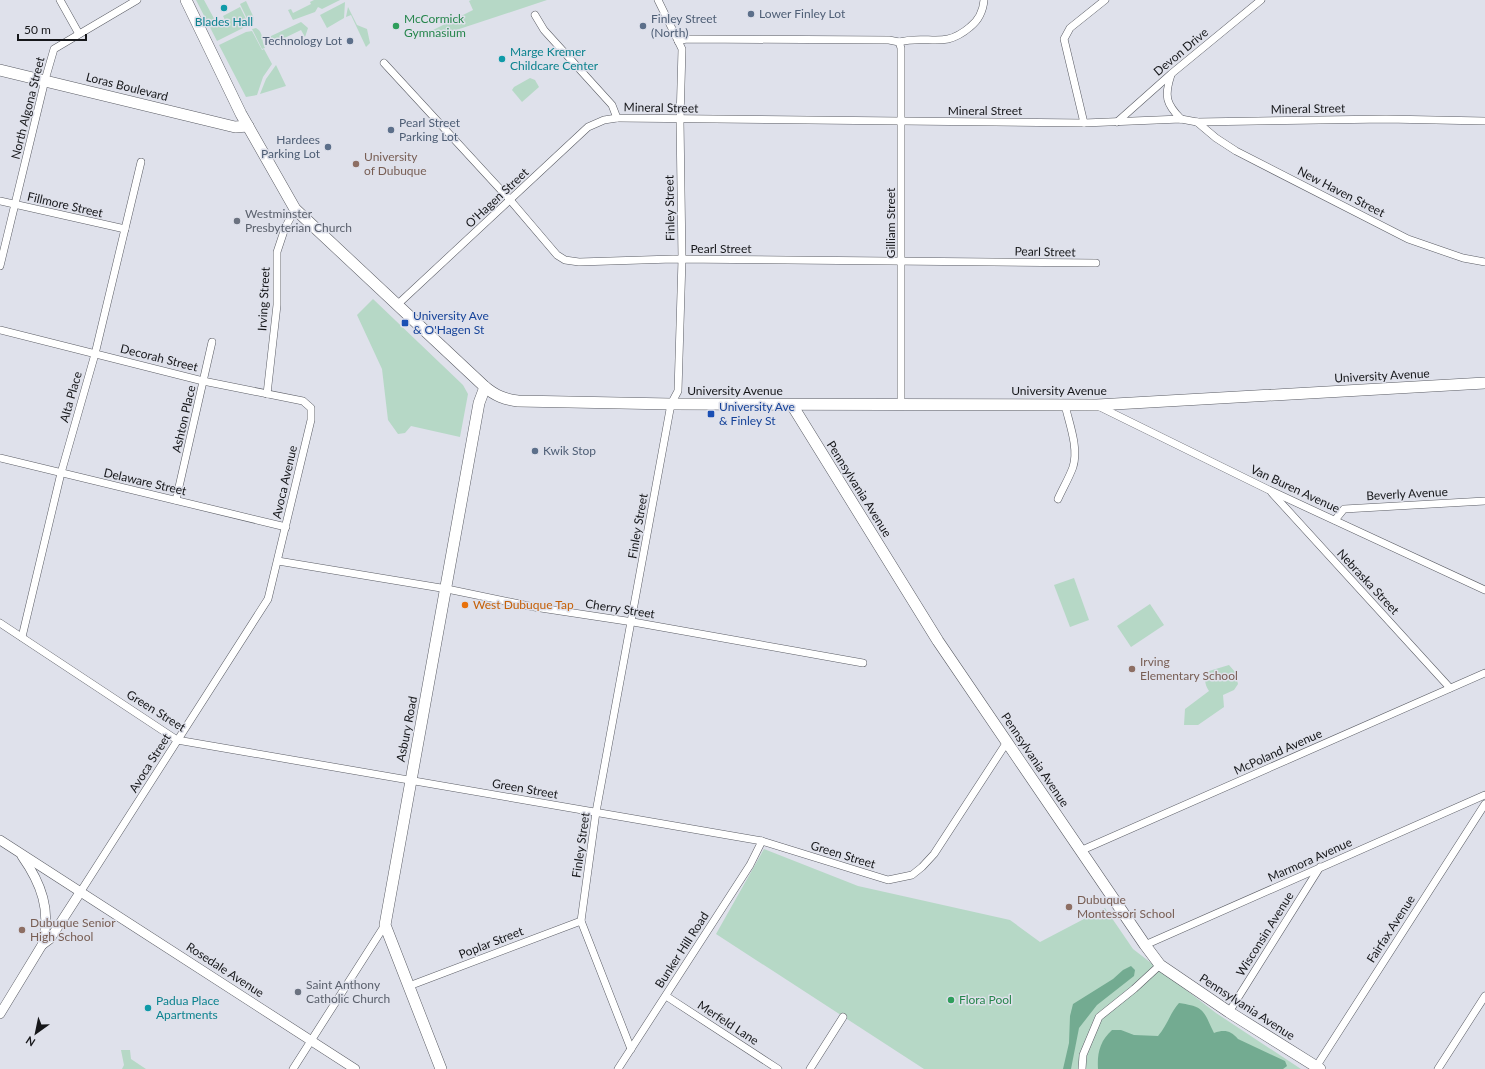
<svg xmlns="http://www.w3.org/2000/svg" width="1485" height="1069" font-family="Lato,sans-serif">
<rect width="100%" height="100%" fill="#dfe1eb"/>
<g fill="#b6d8c6">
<path d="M 196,0 L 204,0 L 217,24 L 225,20 L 223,16 L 240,7 L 248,23 L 244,25 L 243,28 L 217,41 Z"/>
<path d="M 314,0 L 340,0 L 322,9 L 318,7 L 315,12 L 293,20 L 288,10 L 291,9 L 293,13 L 311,4 L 310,2 Z"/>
<path d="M 471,0 L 547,0 L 432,38 L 429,32 L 473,10 L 469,1 Z"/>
<path d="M 246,1 L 254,18 L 254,21 L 250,25 L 240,4 Z"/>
<path d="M 345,2 L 344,18 L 327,28 L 320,15 Z"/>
<path d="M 348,7 L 357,25 L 367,29 L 370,43 L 366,47 L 351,15 L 346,17 Z"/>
<path d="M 301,22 L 308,28 L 305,37 L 301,30 L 270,45 L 269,41 L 271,36 Z"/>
<path d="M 256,28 C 264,32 261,41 265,48 L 262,49 L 252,29 Z"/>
<path d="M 252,31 L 262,50 L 264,49 L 272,64 L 263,77 L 257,95 L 246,97 L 219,45 L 246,32 Z"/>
<path d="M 276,65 L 286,86 L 260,94 L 266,79 Z"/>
<path d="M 530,78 L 535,80 L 539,87 L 522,102 L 512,90 L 514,87 Z"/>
<path d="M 373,299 L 463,385 L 468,394 L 460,437 L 411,426 L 405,433 L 398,434 L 388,420 L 382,369 L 357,315 Z"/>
<path d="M 1074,578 L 1089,620 L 1070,627 L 1054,585 Z"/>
<path d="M 1150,604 L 1164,625 L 1131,647 L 1117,626 Z"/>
<path d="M 1229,665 L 1235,672 L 1238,684 L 1234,690 L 1223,695 L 1224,707 L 1198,725 L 1184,725 L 1185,709 L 1209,691 C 1204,683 1204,679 1209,671 Z"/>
<path d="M 764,849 L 858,886 L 1010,920 L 1040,942 L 1105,908 L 1133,949 L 1216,1013 L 1301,1069 L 924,1069 L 716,934 Z"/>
<path d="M 121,1050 L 130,1050 L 131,1059 L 146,1069 L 122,1069 L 124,1065 Z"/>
</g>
<g fill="#73ab91">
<path d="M 1131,966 L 1135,970 L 1134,976 L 1097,1005 L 1079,1028 L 1071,1069 L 1063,1069 L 1069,1043 L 1070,1016 L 1073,1004 L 1113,979 L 1123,970 Z"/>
<path d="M 1179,1003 C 1206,1007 1203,1011 1214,1033 C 1225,1029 1231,1031 1238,1039 L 1285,1061 L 1287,1066 L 1283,1069 L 1098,1069 C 1097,1053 1100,1041 1112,1030 L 1121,1030 L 1134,1035 L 1158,1036 C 1167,1026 1170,1013 1179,1003 Z"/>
</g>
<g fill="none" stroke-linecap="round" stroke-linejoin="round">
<defs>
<g id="minor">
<path d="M 60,0 L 79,34"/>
<path d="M 535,15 L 544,30 L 612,105 L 617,118 L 1084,123 L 1181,119 L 1197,122 L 1386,119 L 1485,121"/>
<path d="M 678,41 L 686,39 L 889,40 L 899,42"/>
<path d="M 899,42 L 901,48 L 901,404"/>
<path d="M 899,42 C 929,34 943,50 970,27 C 979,20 983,12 984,0"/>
<path d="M 384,63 L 511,201 L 557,255 L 565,260 L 579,262 L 673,259 L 1096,263"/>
<path d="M 1171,75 C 1164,96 1166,104 1181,119"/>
<path d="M 1117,122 L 1171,74 L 1261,0"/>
<path d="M 1197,122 L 1216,138 L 1236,151 L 1408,239 L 1463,258 L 1485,262"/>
<path d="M 1084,123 L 1064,39 L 1070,28 L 1105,0"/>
<path d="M 0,201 L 125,229"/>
<path d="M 0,266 L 45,80 L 54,49 L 137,0"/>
<path d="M 397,305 L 588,127 L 604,120 L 617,118"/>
<path d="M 0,330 L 203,381 L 303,401 L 311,408 L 311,420 L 268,599 L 81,891"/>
<path d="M 267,394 L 277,305 L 277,252 L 285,228 L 295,209"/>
<path d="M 1098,406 L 1269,490 L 1485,590"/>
<path d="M 0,458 L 286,527"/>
<path d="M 1272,493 L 1450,688"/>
<path d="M 1058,499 C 1063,488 1069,478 1073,467 C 1079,448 1069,423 1065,405"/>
<path d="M 176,500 L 212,342"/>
<path d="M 1335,520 L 1344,509 L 1485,501"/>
<path d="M 278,561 L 447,589 L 534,607 L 633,622 L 863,663"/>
<path d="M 0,623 L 177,740 L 762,841 L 888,880 L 912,875 L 922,867 L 934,854 L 1007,742"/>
<path d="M 22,637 L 61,473 L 95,354 L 141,162"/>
<path d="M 1080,851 L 1485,673"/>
<path d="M 1145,945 L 1485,795"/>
<path d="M 409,986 L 581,921"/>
<path d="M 666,996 L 778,1069"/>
<path d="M 1229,1012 L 1320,867"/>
<path d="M 631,1049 L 581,921 L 596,812 L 671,404 L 678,391 L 682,259 L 680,120 L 682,49 L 658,0"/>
<path d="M 1316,1067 L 1485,804"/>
<path d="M 293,1069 L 385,925"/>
<path d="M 618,1069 L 750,865 L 762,841"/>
<path d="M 810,1069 L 843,1017"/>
<path d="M 1082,1069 L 1083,1055 L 1099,1017 L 1134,989 L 1160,965"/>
<path d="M 1438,1069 L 1485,996"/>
</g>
<g id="tertiary">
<path d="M 0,840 L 355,1069"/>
<path d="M 42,945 L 50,939 L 81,891"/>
<path d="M 0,1014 L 42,945 C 52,911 41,883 22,856"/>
</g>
<g id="secondary">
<path d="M 186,0 L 241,114 L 295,209 L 485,387 C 496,396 504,399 518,401 L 671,404 L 1097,405 L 1485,383"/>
<path d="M 0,70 L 235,127 L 248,126"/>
<path d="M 792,405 L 938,641 L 1145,945 L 1160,965 L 1229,1012 L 1320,1069"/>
<path d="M 441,1069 L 385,925 L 479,403 L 485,387"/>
</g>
</defs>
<use href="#minor" stroke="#5a5c64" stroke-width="8"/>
<use href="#tertiary" stroke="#5a5c64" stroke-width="10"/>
<use href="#secondary" stroke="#5a5c64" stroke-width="12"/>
<use href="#minor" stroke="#fff" stroke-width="7"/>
<use href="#tertiary" stroke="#fff" stroke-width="9"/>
<use href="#secondary" stroke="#fff" stroke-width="11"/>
</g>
<g fill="#0f9aa8" stroke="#dfe1eb" stroke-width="1.5">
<circle cx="224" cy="8" r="4"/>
<circle cx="502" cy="59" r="4"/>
<circle cx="148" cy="1008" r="4"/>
</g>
<g fill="#5c6f8a" stroke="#dfe1eb" stroke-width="1.5">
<circle cx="751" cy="14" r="4"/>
<circle cx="643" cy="26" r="4"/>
<circle cx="350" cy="41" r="4"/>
<circle cx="391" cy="130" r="4"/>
<circle cx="328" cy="147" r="4"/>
<circle cx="535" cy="451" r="4"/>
</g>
<g fill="#2e9e5b" stroke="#dfe1eb" stroke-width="1.5">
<circle cx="396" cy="26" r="4"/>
<circle cx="951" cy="1000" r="4"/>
</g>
<g fill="#8d6e63" stroke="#dfe1eb" stroke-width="1.5">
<circle cx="356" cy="164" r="4"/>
<circle cx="1132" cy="669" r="4"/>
<circle cx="1069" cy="907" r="4"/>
<circle cx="22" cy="930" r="4"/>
</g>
<g fill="#6b7280" stroke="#dfe1eb" stroke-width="1.5">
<circle cx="237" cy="221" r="4"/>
<circle cx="298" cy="992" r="4"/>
</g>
<g fill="#1a4fb4" stroke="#dfe1eb" stroke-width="1.5">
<rect x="401" y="319" width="8" height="8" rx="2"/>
<rect x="707" y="410" width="8" height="8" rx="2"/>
</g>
<circle fill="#e8710a" stroke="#dfe1eb" stroke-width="1.5" cx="465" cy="605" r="4"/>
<g text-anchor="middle" stroke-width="3" stroke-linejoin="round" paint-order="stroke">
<g font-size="12" fill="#4e5e75" stroke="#dfe1eb" text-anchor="start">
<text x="759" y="18">Lower Finley Lot</text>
<text x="651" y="23">Finley Street<tspan x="651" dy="14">(North)</tspan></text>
<text x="342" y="45" text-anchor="end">Technology Lot</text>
<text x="399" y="127">Pearl Street<tspan x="399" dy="14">Parking Lot</tspan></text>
<text x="320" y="144" text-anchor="end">Hardees<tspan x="320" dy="14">Parking Lot</tspan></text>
<text x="543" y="455">Kwik Stop</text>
</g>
<g font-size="12" fill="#27864d" stroke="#dfe1eb" text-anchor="start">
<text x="404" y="23">McCormick<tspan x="404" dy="14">Gymnasium</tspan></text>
<text x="959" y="1004">Flora Pool</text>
</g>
<g font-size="12" fill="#0d838f" stroke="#dfe1eb" text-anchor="start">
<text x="224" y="26" text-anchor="middle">Blades Hall</text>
<text x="510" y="56">Marge Kremer<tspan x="510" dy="14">Childcare Center</tspan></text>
<text x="156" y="1005">Padua Place<tspan x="156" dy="14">Apartments</tspan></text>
</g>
<g font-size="12" fill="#16171a" stroke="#dfe1eb">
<text transform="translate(1181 52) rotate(-40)" y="4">Devon Drive</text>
<text transform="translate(127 87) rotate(14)" y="4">Loras Boulevard</text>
<text transform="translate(28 108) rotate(-76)" y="4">North Algona Street</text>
<text transform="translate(661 108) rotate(1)" y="4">Mineral Street</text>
<text transform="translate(1308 109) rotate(-1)" y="4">Mineral Street</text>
<text x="985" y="115">Mineral Street</text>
<text transform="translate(1341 192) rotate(27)" y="4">New Haven Street</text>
<text transform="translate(497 198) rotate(-43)" y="4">O'Hagen Street</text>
<text transform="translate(65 205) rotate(13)" y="4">Fillmore Street</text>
<text transform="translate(670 208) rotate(-91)" y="4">Finley Street</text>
<text transform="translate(891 223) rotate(-90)" y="4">Gilliam Street</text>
<text x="721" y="253">Pearl Street</text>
<text transform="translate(1045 252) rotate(1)" y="4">Pearl Street</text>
<text transform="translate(264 299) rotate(-87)" y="4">Irving Street</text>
<text transform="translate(159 358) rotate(14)" y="4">Decorah Street</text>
<text transform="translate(1382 376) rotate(-3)" y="4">University Avenue</text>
<text x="735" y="395">University Avenue</text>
<text x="1059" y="395">University Avenue</text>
<text transform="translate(71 397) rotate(-74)" y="4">Alta Place</text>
<text transform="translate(184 419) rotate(-77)" y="4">Ashton Place</text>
<text transform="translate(145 482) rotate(13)" y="4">Delaware Street</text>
<text transform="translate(285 482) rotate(-77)" y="4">Avoca Avenue</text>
<text transform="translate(859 489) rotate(58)" y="4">Pennsylvania Avenue</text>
<text transform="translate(1295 489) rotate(25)" y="4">Van Buren Avenue</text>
<text transform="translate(1407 494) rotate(-3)" y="4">Beverly Avenue</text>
<text transform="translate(638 526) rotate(-80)" y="4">Finley Street</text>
<text transform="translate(1368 582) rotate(47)" y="4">Nebraska Street</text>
<text transform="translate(620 609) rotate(9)" y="4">Cherry Street</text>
<text transform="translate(156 711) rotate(32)" y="4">Green Street</text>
<text transform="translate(407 729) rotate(-79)" y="4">Asbury Road</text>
<text transform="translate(1278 752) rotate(-24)" y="4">McPoland Avenue</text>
<text transform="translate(1035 760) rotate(56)" y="4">Pennsylvania Avenue</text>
<text transform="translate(150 763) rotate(-58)" y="4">Avoca Street</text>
<text transform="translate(525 789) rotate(10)" y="4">Green Street</text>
<text transform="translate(581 845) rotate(-82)" y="4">Finley Street</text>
<text transform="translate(843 855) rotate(17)" y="4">Green Street</text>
<text transform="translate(1310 860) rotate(-24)" y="4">Marmora Avenue</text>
<text transform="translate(1391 929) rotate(-57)" y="4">Fairfax Avenue</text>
<text transform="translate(1265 934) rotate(-58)" y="4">Wisconsin Avenue</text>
<text transform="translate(491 943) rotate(-21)" y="4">Poplar Street</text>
<text transform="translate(682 950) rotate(-57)" y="4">Bunker Hill Road</text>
<text transform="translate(225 970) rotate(33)" y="4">Rosedale Avenue</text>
<text transform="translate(1247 1007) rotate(33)" y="4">Pennsylvania Avenue</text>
<text transform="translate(728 1023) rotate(33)" y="4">Merfeld Lane</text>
</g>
<g font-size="12" fill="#785e54" stroke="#dfe1eb" text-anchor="start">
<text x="364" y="161">University<tspan x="364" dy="14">of Dubuque</tspan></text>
<text x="1140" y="666">Irving<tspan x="1140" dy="14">Elementary School</tspan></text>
<text x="1077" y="904">Dubuque<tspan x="1077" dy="14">Montessori School</tspan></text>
<text x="30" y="927">Dubuque Senior<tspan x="30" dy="14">High School</tspan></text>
</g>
<g font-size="12" fill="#5b616d" stroke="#dfe1eb" text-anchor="start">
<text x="245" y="218">Westminster<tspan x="245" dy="14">Presbyterian Church</tspan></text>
<text x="306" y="989">Saint Anthony<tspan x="306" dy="14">Catholic Church</tspan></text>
</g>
<g font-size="12" fill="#164399" stroke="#dfe1eb" text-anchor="start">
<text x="413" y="320">University Ave<tspan x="413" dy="14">&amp; O'Hagen St</tspan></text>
<text x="719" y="411">University Ave<tspan x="719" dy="14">&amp; Finley St</tspan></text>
</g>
<g font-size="12" fill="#c56008" stroke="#dfe1eb" text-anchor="start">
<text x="473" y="609">West Dubuque Tap</text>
</g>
</g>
<g transform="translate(36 1033) rotate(213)" stroke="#dfe1eb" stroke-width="3" paint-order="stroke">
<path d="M0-3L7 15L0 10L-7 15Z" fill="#16171a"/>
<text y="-6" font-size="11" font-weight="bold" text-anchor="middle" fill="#16171a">N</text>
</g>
<path d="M18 34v6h68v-6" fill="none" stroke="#16171a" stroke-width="2"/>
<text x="24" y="34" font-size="12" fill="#16171a" stroke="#dfe1eb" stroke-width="3" paint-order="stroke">50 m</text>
</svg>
